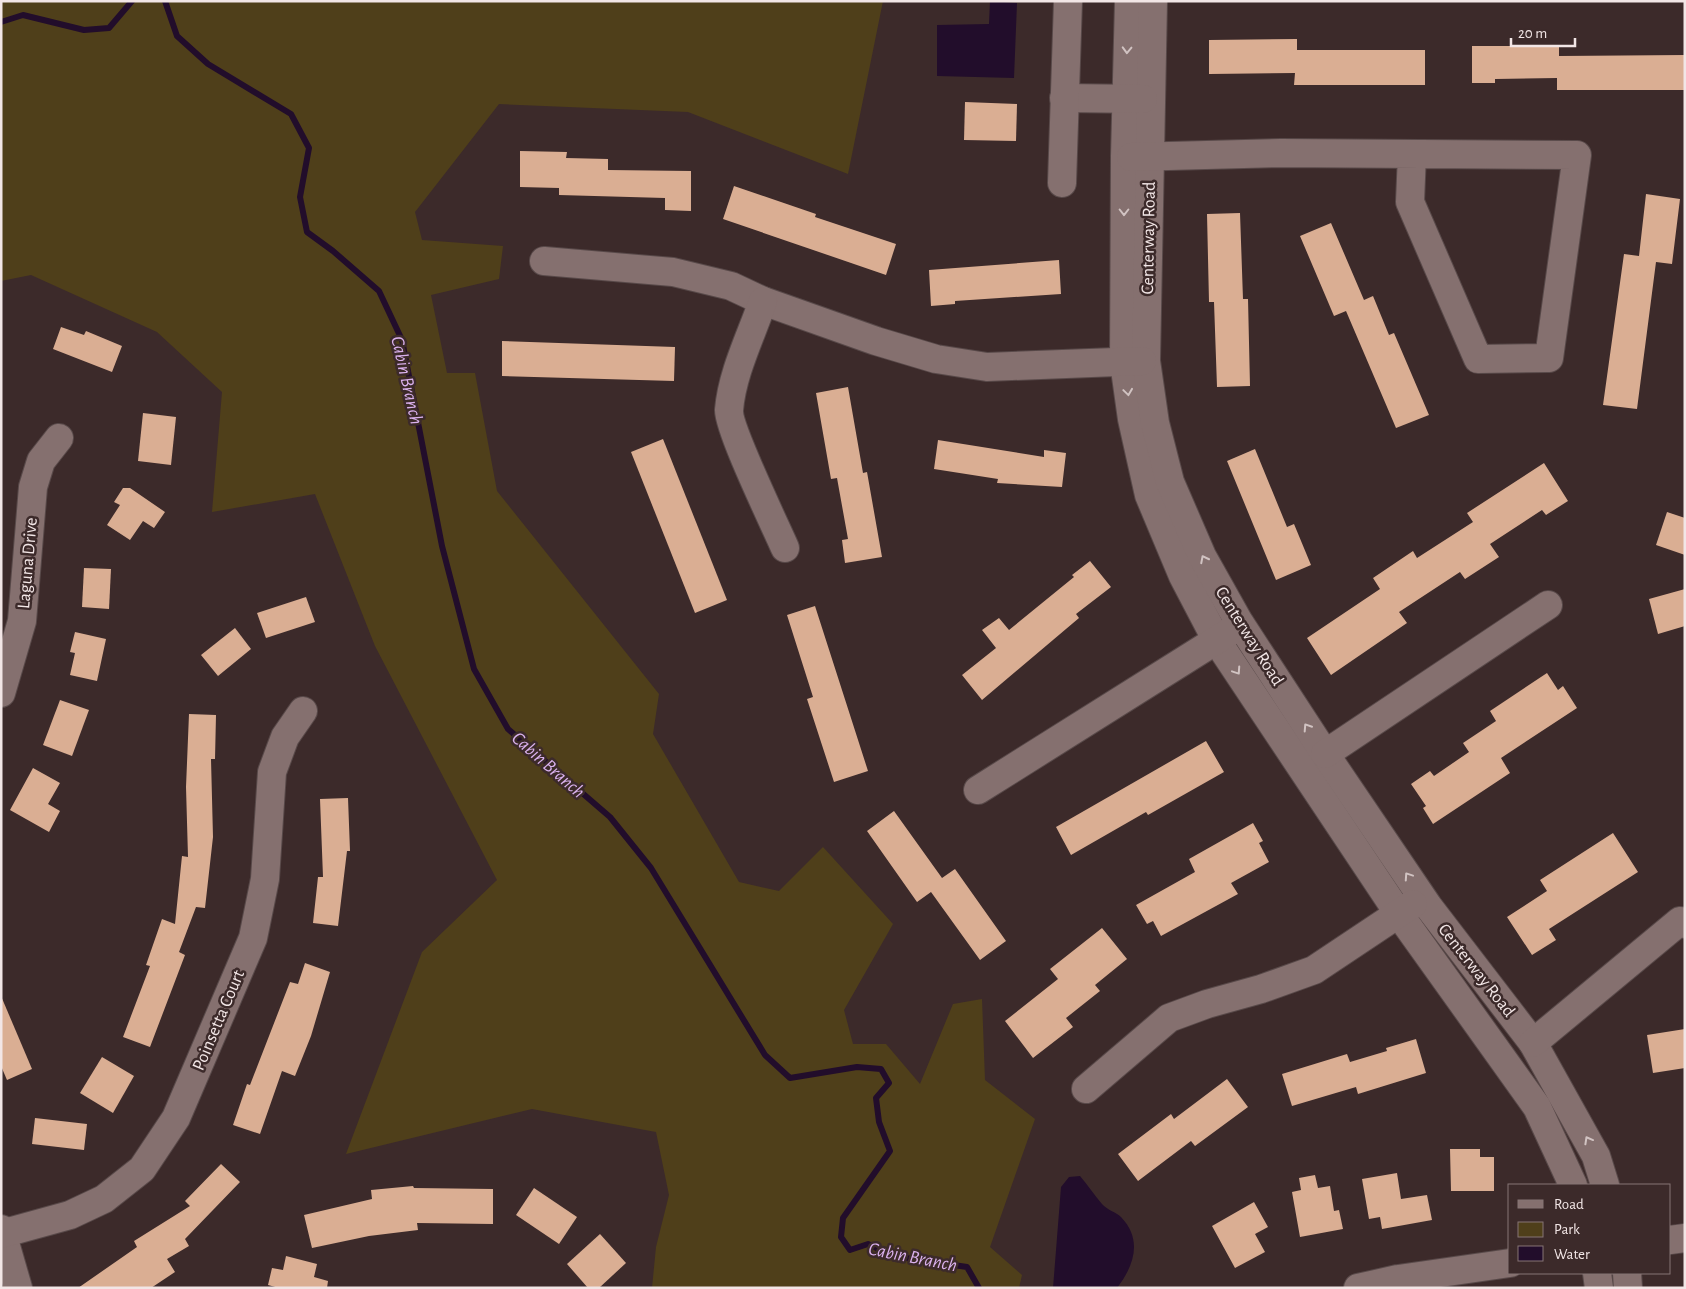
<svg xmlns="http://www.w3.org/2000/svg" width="1686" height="1289" font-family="'Alegreya Sans',sans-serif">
<rect width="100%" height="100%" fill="#3c2a2a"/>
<path fill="#4f3f1a" d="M 1,1 L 883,1 L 848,174 L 688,112 L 499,104 L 415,212 L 422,240 L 503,246 L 499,279 L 431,295 L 447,373 L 475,373 L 497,491 L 659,694 L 653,734 L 739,882 L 779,891 L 823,847 L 893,924 L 844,1010 L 853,1044 L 886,1044 L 920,1084 L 953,1004 L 982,999 L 985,1080 L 1035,1119 L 990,1247 L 1022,1275 L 1019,1288 L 652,1288 L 656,1247 L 669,1195 L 656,1132 L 532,1109 L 346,1154 L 422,952 L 497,880 L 375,646 L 315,494 L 212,512 L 222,392 L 157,332 L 31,275 L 1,281 Z"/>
<g fill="#220d2b">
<path d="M 990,1 L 1017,3 L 1014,78 L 937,76 L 937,25 L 989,24 Z"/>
<path d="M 1080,1176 C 1088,1185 1094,1195 1102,1204 C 1107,1210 1116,1212 1121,1217 C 1143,1240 1134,1266 1117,1288 L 1053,1288 L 1061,1187 L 1069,1177 Z"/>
</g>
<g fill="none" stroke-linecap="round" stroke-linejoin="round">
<g stroke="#220d2b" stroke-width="6">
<path d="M 165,1 L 177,36 L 208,64 L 291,114 L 309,148 L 300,197 L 307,232 L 333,251 L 379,291 L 402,340 L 442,546 L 474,669 L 508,729 L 610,817 L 651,868 L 765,1055 L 790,1078 L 857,1067 L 881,1069 L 889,1083 L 876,1098 L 879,1122 L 890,1151 L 843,1218 L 841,1237 L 850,1250 L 868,1244 L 893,1256 L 967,1267 L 979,1288"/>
<path d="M 1,22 L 23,15 L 84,30 L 109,28 L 132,1"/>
</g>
</g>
<g fill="#daae93">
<path d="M 1297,39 L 1297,50 L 1425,50 L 1425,85 L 1294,85 L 1295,73 L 1209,74 L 1209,40 Z"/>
<path d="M 1472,46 L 1559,46 L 1559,56 L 1685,55 L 1685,90 L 1557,90 L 1557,78 L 1495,79 L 1495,83 L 1472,83 Z"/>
<path d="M 965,102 L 1017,104 L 1016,141 L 964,140 Z"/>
<path d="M 520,151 L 567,152 L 566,158 L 608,159 L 608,170 L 691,171 L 691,211 L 665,210 L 665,198 L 559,195 L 559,188 L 520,187 Z"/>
<path d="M 734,186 L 816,214 L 815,217 L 896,244 L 886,275 L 723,219 Z"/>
<path d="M 1646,194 L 1680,199 L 1672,264 L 1656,262 L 1637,409 L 1603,405 L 1624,254 L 1639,256 Z"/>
<path d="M 1240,213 L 1243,299 L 1248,299 L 1250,386 L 1217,387 L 1214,302 L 1209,302 L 1207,214 Z"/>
<path d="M 1331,223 L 1364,300 L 1373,296 L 1389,335 L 1394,333 L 1429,415 L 1396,428 L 1346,311 L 1334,316 L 1300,236 Z"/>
<path d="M 1059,260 L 1061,294 L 955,301 L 955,304 L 931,306 L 929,270 Z"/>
<path d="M 61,327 L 84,335 L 86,331 L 122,346 L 112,372 L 53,349 Z"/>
<path d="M 502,341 L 675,347 L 674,381 L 502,376 Z"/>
<path d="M 848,387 L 863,473 L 867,472 L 882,557 L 845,563 L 842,540 L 848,539 L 837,478 L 831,479 L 816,393 Z"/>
<path d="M 143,413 L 176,417 L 171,465 L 138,461 Z"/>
<path d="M 663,439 L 727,600 L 695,613 L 631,452 Z"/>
<path d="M 938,440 L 1044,457 L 1044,450 L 1066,453 L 1062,487 L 997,483 L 998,479 L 934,469 Z"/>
<path d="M 1255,449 L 1287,527 L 1294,524 L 1311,565 L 1276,580 L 1227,461 Z"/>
<path d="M 1544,463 L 1568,501 L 1546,515 L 1542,510 L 1490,544 L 1499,557 L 1465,579 L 1460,572 L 1399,612 L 1407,623 L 1331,675 L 1307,638 L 1380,589 L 1373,578 L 1413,551 L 1417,558 L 1473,522 L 1467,513 Z"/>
<path d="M 123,488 L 130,488 L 165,512 L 154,528 L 143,521 L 130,540 L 107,525 L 120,505 L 114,502 Z"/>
<path d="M 1667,512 L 1685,518 L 1685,555 L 1656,545 Z"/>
<path d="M 1090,561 L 1111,587 L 1076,614 L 1079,618 L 982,700 L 962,675 L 996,648 L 982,630 L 999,618 L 1009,630 L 1074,577 L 1072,575 Z"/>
<path d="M 84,568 L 111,569 L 109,609 L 82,607 Z"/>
<path d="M 1685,589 L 1685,626 L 1658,634 L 1649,599 Z"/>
<path d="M 306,597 L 315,622 L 266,638 L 257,613 Z"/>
<path d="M 815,606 L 868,771 L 834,782 L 807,699 L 813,697 L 787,615 Z"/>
<path d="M 235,628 L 251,649 L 218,676 L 201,655 Z"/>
<path d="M 75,632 L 106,639 L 97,681 L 70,675 L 75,653 L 70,652 Z"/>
<path d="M 1547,673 L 1558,690 L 1563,686 L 1577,708 L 1501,758 L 1510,773 L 1433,824 L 1423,808 L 1426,806 L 1411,784 L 1430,771 L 1434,776 L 1469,752 L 1463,743 L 1496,721 L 1490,711 Z"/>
<path d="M 60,700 L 89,710 L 72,756 L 43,745 Z"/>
<path d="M 189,714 L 216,715 L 215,759 L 211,759 L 213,837 L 205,908 L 196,907 L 179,952 L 185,955 L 150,1047 L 123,1037 L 150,966 L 146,965 L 162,919 L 175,924 L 182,856 L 188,857 L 186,787 Z"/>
<path d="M 1206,741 L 1224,772 L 1148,815 L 1146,812 L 1071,855 L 1056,827 Z"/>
<path d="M 33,768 L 60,783 L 48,804 L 60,811 L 49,832 L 10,810 Z"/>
<path d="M 348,798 L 350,851 L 347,851 L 338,926 L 313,923 L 318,877 L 323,877 L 320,799 Z"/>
<path d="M 894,811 L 942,878 L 955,869 L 1006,941 L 980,960 L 931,892 L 917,902 L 867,831 Z"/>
<path d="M 1253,823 L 1263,841 L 1259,843 L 1269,862 L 1231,883 L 1238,894 L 1161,936 L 1153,921 L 1147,924 L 1136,905 L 1195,872 L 1189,859 Z"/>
<path d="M 1613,833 L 1638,872 L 1549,929 L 1556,940 L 1532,955 L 1507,917 L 1547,891 L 1540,880 Z"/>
<path d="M 1102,928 L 1127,959 L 1095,985 L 1100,991 L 1066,1018 L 1073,1027 L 1033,1058 L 1005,1021 L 1058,979 L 1050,969 Z"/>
<path d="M 305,963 L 330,972 L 311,1036 L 295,1076 L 282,1071 L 260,1134 L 233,1125 L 247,1084 L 250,1085 L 290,982 L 298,984 Z"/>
<path d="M 1,996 L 32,1069 L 7,1080 L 1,1066 Z"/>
<path d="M 1685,1029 L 1685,1068 L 1653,1073 L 1647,1035 Z"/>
<path d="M 1416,1039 L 1426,1073 L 1358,1094 L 1356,1087 L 1292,1106 L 1282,1074 L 1347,1054 L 1350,1062 L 1387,1051 L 1386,1048 Z"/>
<path d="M 102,1057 L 134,1076 L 113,1113 L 80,1093 Z"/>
<path d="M 1227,1079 L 1248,1107 L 1195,1146 L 1191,1141 L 1138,1181 L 1118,1154 L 1171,1114 L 1174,1119 Z"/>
<path d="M 35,1118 L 87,1124 L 84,1150 L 32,1144 Z"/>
<path d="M 1450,1149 L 1480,1149 L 1480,1157 L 1494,1157 L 1494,1191 L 1451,1191 Z"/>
<path d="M 221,1164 L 240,1182 L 185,1239 L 189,1246 L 167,1259 L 175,1272 L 151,1288 L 78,1288 L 137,1247 L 134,1241 L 190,1206 L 185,1201 Z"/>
<path d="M 1397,1173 L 1401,1199 L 1427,1195 L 1432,1220 L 1382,1229 L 1380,1217 L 1369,1219 L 1362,1179 Z"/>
<path d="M 1315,1175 L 1318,1188 L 1330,1186 L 1334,1211 L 1339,1210 L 1343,1229 L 1300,1237 L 1292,1192 L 1301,1190 L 1299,1178 Z"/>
<path d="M 413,1186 L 414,1188 L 493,1189 L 493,1224 L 417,1223 L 418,1230 L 369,1236 L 312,1248 L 304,1215 L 372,1199 L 371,1190 Z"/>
<path d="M 534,1188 L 577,1217 L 559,1244 L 516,1215 Z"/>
<path d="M 1254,1202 L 1268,1227 L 1255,1234 L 1265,1252 L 1235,1268 L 1212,1226 Z"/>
<path d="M 600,1234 L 626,1263 L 599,1288 L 588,1288 L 567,1264 Z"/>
<path d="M 286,1256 L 317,1264 L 314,1277 L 328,1281 L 327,1288 L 279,1288 L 268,1285 L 272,1268 L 283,1270 Z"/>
</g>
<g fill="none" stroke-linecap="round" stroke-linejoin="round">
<defs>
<g id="minor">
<path d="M 1129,1 L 1125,156 L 1124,362 L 1132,419 L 1149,495 L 1183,576 L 1217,641 L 1399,914 L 1537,1107 L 1573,1185"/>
<path d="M 1153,1 L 1146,361 L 1155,423 L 1170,482 L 1202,556 L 1239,622 L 1325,754 L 1428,906 L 1533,1043 L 1596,1156 L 1605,1185"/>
<path d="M 1064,98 L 1143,99"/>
<path d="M 1131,157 L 1281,153 L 1577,155 L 1549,358 L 1478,359 L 1410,202 L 1412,154"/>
<path d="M 1062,183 L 1068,1"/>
<path d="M 544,261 L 673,272 L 731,286 L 763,301 L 876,341 L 936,359 L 987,367 L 1142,361"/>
<path d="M 763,301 C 751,336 732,373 729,410 C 728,428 775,525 785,548"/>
<path d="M 1,693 L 22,621 L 33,487 L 41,461 L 59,438"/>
<path d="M 1325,754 L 1548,605"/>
<path d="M 978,790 L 1231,631"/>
<path d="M 1533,1043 L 1680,921 L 1685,924"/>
<path d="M 1086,1089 L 1169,1018 L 1207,1004 L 1261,989 L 1314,970 L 1413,904"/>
<path d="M 1,1229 L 18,1288"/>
<path d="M 1,1234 L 70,1215 L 104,1199 L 142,1169 L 176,1118 L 253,938 L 265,879 L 272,772 L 285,737 L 303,711"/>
<path d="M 1670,1240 L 1685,1238"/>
<path d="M 1597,1273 L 1599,1288"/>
<path d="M 1627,1273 L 1628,1288"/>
<path d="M 1358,1288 L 1398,1279 L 1510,1263"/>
</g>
</defs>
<use href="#minor" stroke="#584949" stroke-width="30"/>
<use href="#minor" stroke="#85706f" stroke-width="28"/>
</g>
<defs><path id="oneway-chevron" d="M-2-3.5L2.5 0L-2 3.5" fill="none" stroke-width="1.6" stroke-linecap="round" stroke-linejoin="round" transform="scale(1.25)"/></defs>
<g stroke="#d1c3c2">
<use href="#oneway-chevron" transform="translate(1127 50) rotate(92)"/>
<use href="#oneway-chevron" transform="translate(1124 212) rotate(90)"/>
<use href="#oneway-chevron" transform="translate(1128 392) rotate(82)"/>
<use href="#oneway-chevron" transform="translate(1204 559) rotate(-117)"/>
<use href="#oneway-chevron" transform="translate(1237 671) rotate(56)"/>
<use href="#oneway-chevron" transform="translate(1307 727) rotate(-123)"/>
<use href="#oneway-chevron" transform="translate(1408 876) rotate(-124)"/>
<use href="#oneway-chevron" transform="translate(1588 1140) rotate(-119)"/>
</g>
<g text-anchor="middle" stroke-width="5" stroke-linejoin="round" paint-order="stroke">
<g font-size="18" fill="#f2e6e6" stroke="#3c2a2a">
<text transform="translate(1148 238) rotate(-89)" y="6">Centerway Road</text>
<text transform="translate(27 563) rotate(-85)" y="6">Laguna Drive</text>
<text transform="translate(1250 636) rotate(58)" y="6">Centerway Road</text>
<text transform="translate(1477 970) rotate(52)" y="6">Centerway Road</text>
<text transform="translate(218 1020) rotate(-67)" y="6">Poinsetta Court</text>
</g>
<g font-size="19" font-style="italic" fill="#dab1ed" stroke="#3c2a2a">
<text transform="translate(408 380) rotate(77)" y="7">Cabin Branch</text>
<text transform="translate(549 764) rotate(41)" y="7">Cabin Branch</text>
<text transform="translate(913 1256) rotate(11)" y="7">Cabin Branch</text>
</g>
</g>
<rect width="1686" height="1289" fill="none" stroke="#f2e6e6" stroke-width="5"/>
<rect x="1508" y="1184" width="162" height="90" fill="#3c2a2a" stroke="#857575"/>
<rect x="1518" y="1200" width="25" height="8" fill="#85706f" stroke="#857575"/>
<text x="1554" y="1209" font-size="15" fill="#f2e6e6">Road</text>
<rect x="1518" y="1222" width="25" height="15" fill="#4f3f1a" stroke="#857575"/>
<text x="1554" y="1234" font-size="15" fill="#f2e6e6">Park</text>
<rect x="1518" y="1246" width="25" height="15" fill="#220d2b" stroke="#857575"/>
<text x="1554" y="1259" font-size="15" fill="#f2e6e6">Water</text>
<path d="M1511 38v8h64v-8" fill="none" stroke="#f2e6e6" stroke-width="2.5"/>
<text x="1518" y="38" font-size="15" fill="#f2e6e6" stroke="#3c2a2a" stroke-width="4" paint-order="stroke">20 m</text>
</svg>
